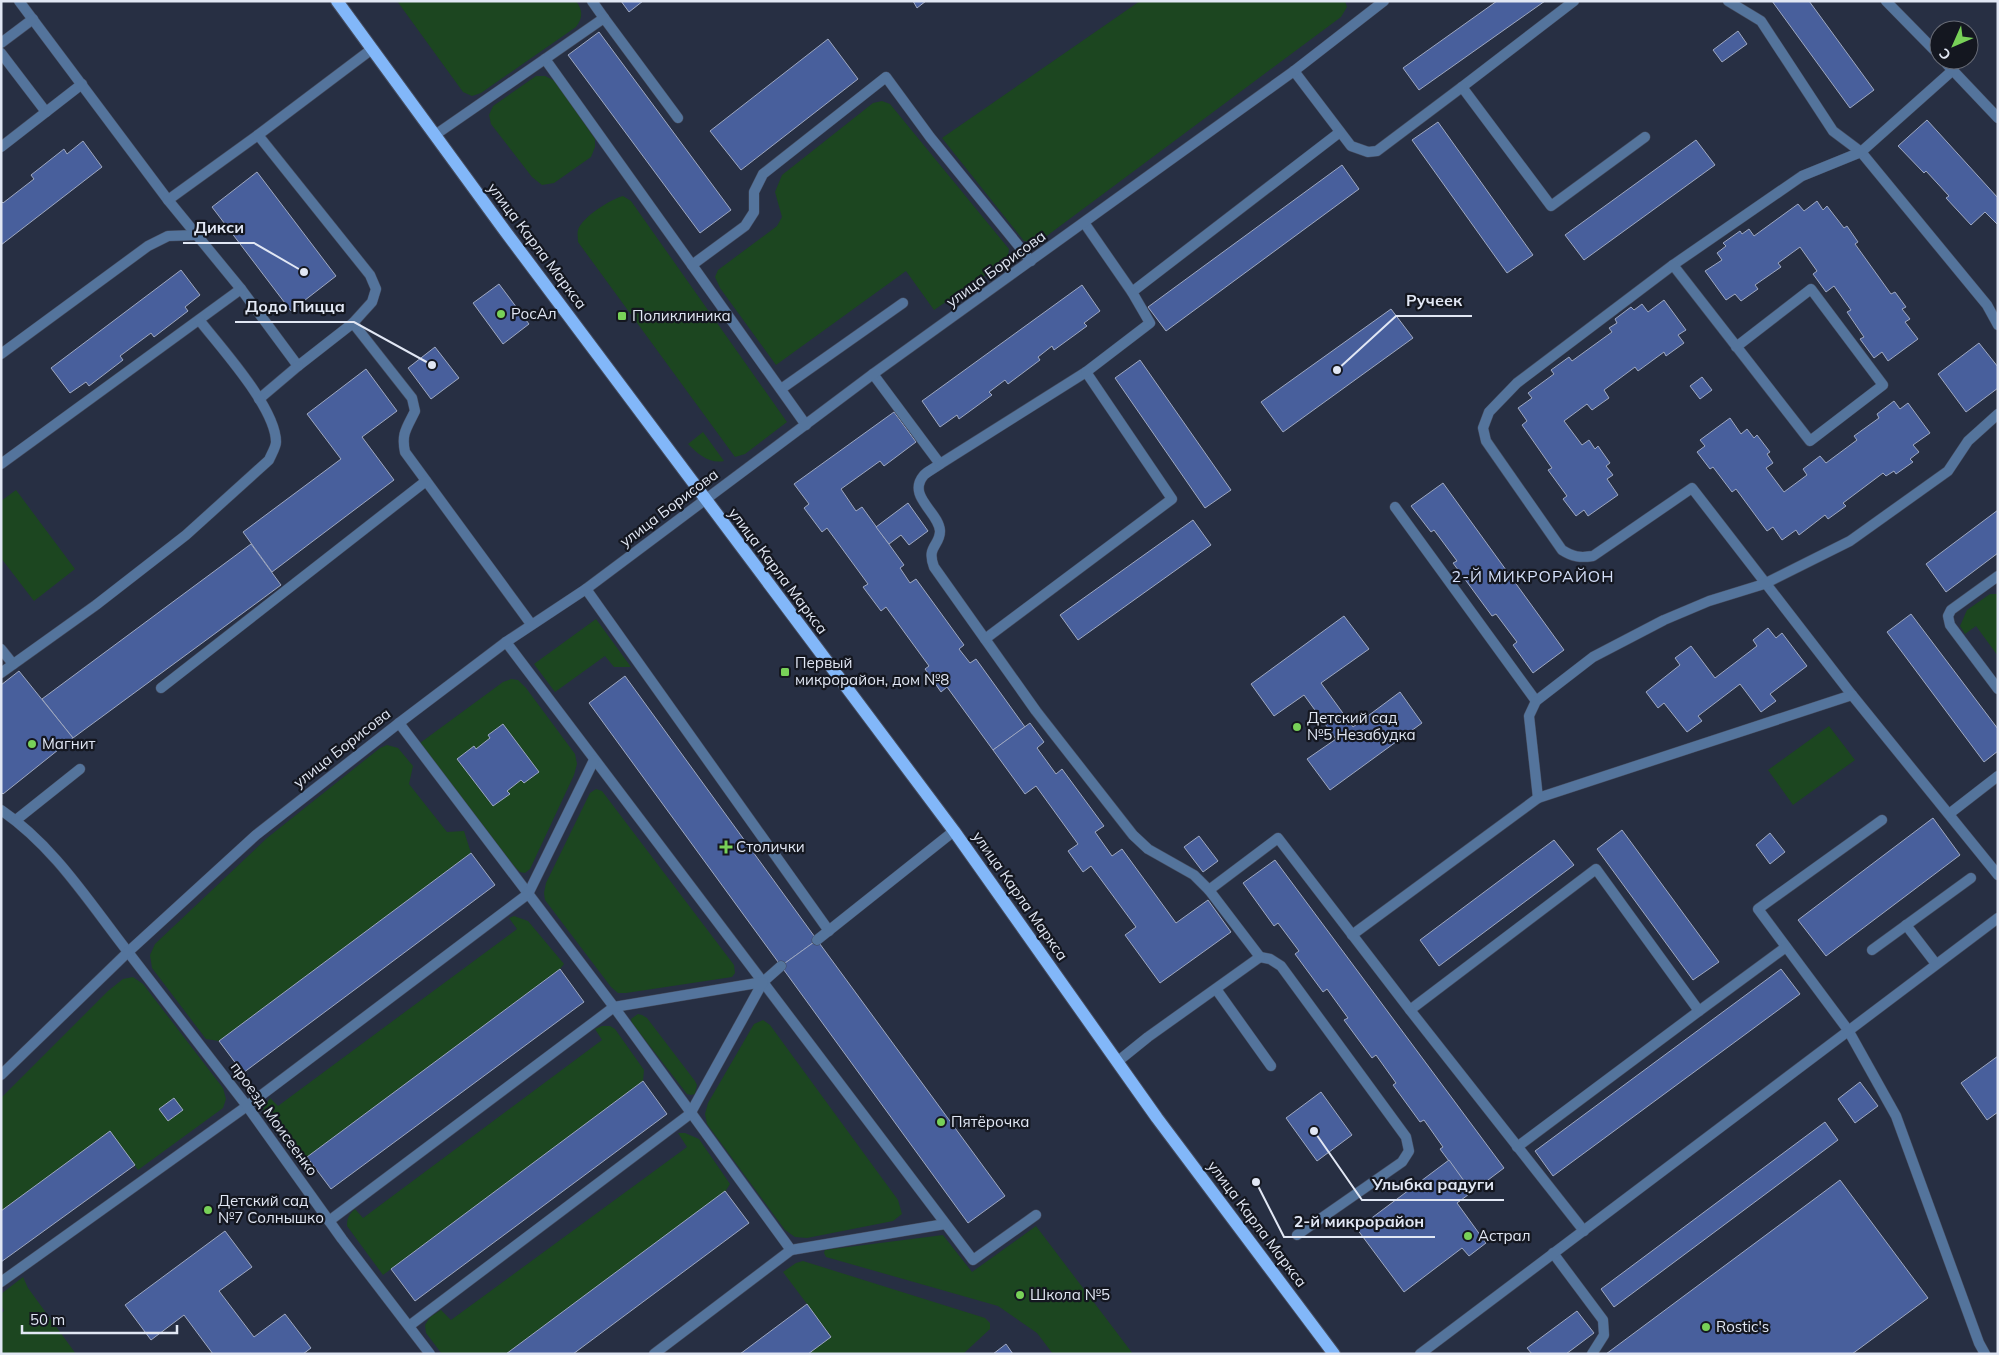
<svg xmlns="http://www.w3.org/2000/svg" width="1999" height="1355" font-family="Mulish,sans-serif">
<rect width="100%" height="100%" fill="#272f43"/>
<g fill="#1c4620">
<path d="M 397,1 L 576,1 C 583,11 583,17 576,27 L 481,93 L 472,96 L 463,92 Z"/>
<path d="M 1140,1 L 1345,1 L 1347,7 L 1341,17 L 1044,238 L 1035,242 L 1024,241 L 942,138 Z"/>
<path d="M 536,76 L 545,76 L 555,81 L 595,139 L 595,147 L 591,157 L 554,183 L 542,185 L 532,177 L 491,124 L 489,115 L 493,106 Z"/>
<path d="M 882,101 L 890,104 L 1009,249 L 1008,257 L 1002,264 L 934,310 L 906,271 L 776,365 L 720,288 L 715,277 L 718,270 L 777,226 L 782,217 L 775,192 L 782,175 L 873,103 Z"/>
<path d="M 623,196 L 631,201 L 787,422 L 745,454 L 735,457 L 578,242 C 578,238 577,233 578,230 C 582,217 611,199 623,196 Z"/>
<path d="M 703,432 L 724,461 C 709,464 698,454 688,444 Z"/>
<path d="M 16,490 L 75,569 L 34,601 L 1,558 L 1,501 Z"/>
<path d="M 1990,594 L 1998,594 L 1998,656 L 1976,626 L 1965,634 L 1960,626 L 1967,610 Z"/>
<path d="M 596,619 L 631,667 L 614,667 L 605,656 L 555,692 L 534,664 Z"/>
<path d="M 511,679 L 518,680 L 526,688 L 575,754 L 577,764 L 574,775 L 530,869 L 525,873 L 520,872 L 514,866 L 420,743 L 503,682 Z"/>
<path d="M 1829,726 L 1855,760 L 1793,805 L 1768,770 Z"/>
<path d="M 387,745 L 398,748 L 413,766 L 409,784 L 447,832 L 464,831 L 471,853 L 219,1041 L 206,1039 L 152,968 L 150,955 L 155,944 L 267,838 L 380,748 Z"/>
<path d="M 596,789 L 602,791 L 734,965 L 735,973 L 732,977 L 626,993 L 618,993 L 611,987 L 545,900 L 544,893 L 546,883 L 590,793 Z"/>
<path d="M 514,916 L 528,921 L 564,964 L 560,969 L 300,1162 L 264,1114 L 263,1109 L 270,1098 L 278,1106 L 517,929 L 509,918 Z"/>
<path d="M 133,977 L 143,984 L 223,1088 L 226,1099 L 223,1108 L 138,1170 L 110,1132 L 1,1211 L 1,1098 L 108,991 L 123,979 Z"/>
<path d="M 638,1014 L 642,1015 L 647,1018 L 695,1081 L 697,1085 L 695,1094 L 691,1095 L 687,1094 L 632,1023 L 631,1019 Z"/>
<path d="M 763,1020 L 770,1025 L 898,1200 L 902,1214 L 893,1221 L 807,1238 L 795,1237 L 785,1230 L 707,1124 L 705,1114 L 708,1103 L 754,1024 Z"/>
<path d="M 602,1026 L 610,1026 L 615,1029 L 644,1070 L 643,1081 L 383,1275 L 347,1226 C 347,1218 349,1214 355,1209 L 363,1218 L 602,1040 L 595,1029 Z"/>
<path d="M 678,1133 L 685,1133 L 699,1139 L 730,1184 L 725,1192 L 506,1354 L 442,1354 L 426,1333 L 425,1325 L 430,1317 L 441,1310 L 451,1320 L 687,1147 Z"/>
<path d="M 1036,1226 L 1133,1354 L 1053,1354 L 1037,1333 L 998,1306 L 826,1257 L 824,1253 L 825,1250 L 943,1235 L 972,1272 Z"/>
<path d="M 803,1261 L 985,1318 L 990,1323 L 990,1329 L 963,1354 L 808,1354 L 831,1336 L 783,1272 L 796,1263 Z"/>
<path d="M 23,1277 L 28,1288 L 76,1354 L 1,1354 L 1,1313 L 4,1311 L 1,1304 L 1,1294 Z"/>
</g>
<g fill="#485f9c" stroke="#9ea8c1">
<path d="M 621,1 L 643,1 L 629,12 Z"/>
<path d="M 913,1 L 926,1 L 917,8 Z"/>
<path d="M 1497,1 L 1545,1 L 1419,90 L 1403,68 Z"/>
<path d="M 1772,1 L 1809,1 L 1874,90 L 1850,108 Z"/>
<path d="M 1738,31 L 1747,44 L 1722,62 L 1713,50 Z"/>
<path d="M 599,32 L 731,210 L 700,233 L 568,55 Z"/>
<path d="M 828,39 L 858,79 L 741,170 L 710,131 Z"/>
<path d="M 1927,120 L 1998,198 L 1998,225 L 1985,212 L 1971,225 L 1946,198 L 1949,196 L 1926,171 L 1924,173 L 1898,146 Z"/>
<path d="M 1438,122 L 1533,255 L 1507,273 L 1412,140 Z"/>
<path d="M 1696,140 L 1715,165 L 1584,260 L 1565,235 Z"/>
<path d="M 83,141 L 102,167 L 1,245 L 1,201 L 3,203 L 34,179 L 31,175 L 64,149 L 67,154 Z"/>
<path d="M 1342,165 L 1359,189 L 1166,331 L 1148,307 Z"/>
<path d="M 257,172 L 336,276 L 291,311 L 212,207 Z"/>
<path d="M 1817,201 L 1823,210 L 1827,206 L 1844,228 L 1847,226 L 1858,242 L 1855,244 L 1891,294 L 1895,292 L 1906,307 L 1902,309 L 1910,319 L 1905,322 L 1918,339 L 1888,361 L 1882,352 L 1874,358 L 1860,339 L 1864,337 L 1847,312 L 1851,310 L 1834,286 L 1826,292 L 1813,274 L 1817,271 L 1800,247 L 1778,263 L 1781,267 L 1755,285 L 1758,289 L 1741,301 L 1735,294 L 1726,300 L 1705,271 L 1722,260 L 1717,253 L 1726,246 L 1723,243 L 1740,231 L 1742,234 L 1749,229 L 1754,236 L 1798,204 L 1804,211 Z"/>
<path d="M 181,270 L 200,295 L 185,307 L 188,311 L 154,337 L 151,333 L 120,356 L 123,360 L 89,386 L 86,382 L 70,393 L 51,368 Z"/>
<path d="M 499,284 L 529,324 L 503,344 L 473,303 Z"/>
<path d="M 1082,285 L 1100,311 L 1084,323 L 1087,326 L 1054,350 L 1052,346 L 1038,357 L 1040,360 L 1008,384 L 1005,380 L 989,392 L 992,395 L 959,419 L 957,415 L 940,427 L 922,401 Z"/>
<path d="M 1664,300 L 1686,330 L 1678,335 L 1684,343 L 1666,356 L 1664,352 L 1638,371 L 1635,367 L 1604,390 L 1609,398 L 1592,410 L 1587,404 L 1564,421 L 1582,445 L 1589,440 L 1595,449 L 1598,446 L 1610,463 L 1606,466 L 1613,475 L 1607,479 L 1618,495 L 1588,516 L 1584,510 L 1576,516 L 1563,499 L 1567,496 L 1548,470 L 1552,468 L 1522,425 L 1527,421 L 1518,408 L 1532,398 L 1528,393 L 1554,374 L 1551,370 L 1569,357 L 1572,361 L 1612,332 L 1609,328 L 1617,323 L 1615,319 L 1631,307 L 1634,310 L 1642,304 L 1648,312 Z"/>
<path d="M 1391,309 L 1413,338 L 1283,432 L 1261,402 Z"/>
<path d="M 1979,343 L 1998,367 L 1998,388 L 1966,412 L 1938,374 Z"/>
<path d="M 435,347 L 459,378 L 431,399 L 408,368 Z"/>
<path d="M 1140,360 L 1231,490 L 1205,508 L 1115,378 Z"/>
<path d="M 366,369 L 397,411 L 362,437 L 394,480 L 272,572 L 243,532 L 341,459 L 307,414 Z"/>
<path d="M 1702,377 L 1712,390 L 1700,399 L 1690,386 Z"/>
<path d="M 1894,401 L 1900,409 L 1908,403 L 1930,433 L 1913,445 L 1919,452 L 1910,459 L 1913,462 L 1896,474 L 1894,471 L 1886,476 L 1883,473 L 1843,503 L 1846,506 L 1828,519 L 1825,515 L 1799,535 L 1796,530 L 1782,540 L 1773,527 L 1767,531 L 1736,489 L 1732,492 L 1713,467 L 1710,469 L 1697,452 L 1705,446 L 1700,440 L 1730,418 L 1741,434 L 1747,429 L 1754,438 L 1757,435 L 1770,452 L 1767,454 L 1773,463 L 1766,468 L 1784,492 L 1807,475 L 1803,469 L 1820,456 L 1826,463 L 1857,440 L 1854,436 L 1879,418 L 1877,414 Z"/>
<path d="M 894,412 L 916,442 L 884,466 L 880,461 L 841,489 L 856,511 L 862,507 L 904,565 L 900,568 L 910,583 L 916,579 L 964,645 L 959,649 L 970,663 L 976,659 L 1025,727 L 993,750 L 947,687 L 941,692 L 925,669 L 929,666 L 886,607 L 881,611 L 863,587 L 868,584 L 827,528 L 822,532 L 804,508 L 809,504 L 794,484 Z"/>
<path d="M 1443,483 L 1564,650 L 1533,673 L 1513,645 L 1517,642 L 1496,614 L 1492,616 L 1453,563 L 1457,561 L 1434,530 L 1431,532 L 1411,506 Z"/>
<path d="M 908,503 L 928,531 L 909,545 L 901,535 L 889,544 L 876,527 Z"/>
<path d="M 1998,510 L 1998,553 L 1946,592 L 1926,564 Z"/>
<path d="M 1193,520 L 1211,545 L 1078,640 L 1060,615 Z"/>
<path d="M 251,544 L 281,585 L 73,738 L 42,699 Z"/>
<path d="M 1911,614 L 1998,729 L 1998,751 L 1984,762 L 1887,632 Z"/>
<path d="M 1344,616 L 1369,649 L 1321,683 L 1353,727 L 1400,692 L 1422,723 L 1330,790 L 1307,759 L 1336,739 L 1304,695 L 1274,716 L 1251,684 Z"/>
<path d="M 1768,628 L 1776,638 L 1782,633 L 1807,666 L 1770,694 L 1776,701 L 1761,712 L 1740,684 L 1698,716 L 1702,721 L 1687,732 L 1664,703 L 1658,708 L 1646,692 L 1680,665 L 1675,658 L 1691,646 L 1715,678 L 1757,646 L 1753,640 Z"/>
<path d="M 19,671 L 73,738 L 3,794 L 1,792 L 1,685 Z"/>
<path d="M 625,676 L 817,940 L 781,966 L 589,703 Z"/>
<path d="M 1030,723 L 1044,742 L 1037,748 L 1056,774 L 1062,769 L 1104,826 L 1095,832 L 1112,856 L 1122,849 L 1176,923 L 1208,900 L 1231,932 L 1160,983 L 1125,935 L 1136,927 L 1091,866 L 1083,872 L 1068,851 L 1078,844 L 1036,786 L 1025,794 L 993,750 Z"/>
<path d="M 503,724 L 539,772 L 524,783 L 521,780 L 507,791 L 510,794 L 493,806 L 457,759 L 474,746 L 476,749 L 490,738 L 488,735 Z"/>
<path d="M 1933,818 L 1960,855 L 1826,956 L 1798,920 Z"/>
<path d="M 1622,830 L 1719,962 L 1693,980 L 1597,849 Z"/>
<path d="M 1770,833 L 1785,852 L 1770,864 L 1756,845 Z"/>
<path d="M 1199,836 L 1218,861 L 1203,872 L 1184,847 Z"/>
<path d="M 1554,840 L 1574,865 L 1439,966 L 1420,940 Z"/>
<path d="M 471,853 L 495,885 L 243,1073 L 219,1041 Z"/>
<path d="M 1275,860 L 1504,1168 L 1472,1192 L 1440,1149 L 1443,1147 L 1424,1120 L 1420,1122 L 1393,1085 L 1396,1083 L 1376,1055 L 1372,1058 L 1344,1020 L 1348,1018 L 1327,989 L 1323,992 L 1295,954 L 1299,951 L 1278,923 L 1274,926 L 1243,883 Z"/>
<path d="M 817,940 L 1005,1196 L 968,1223 L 781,966 Z"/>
<path d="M 560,969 L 584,1002 L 331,1189 L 307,1157 Z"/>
<path d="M 1781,969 L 1800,994 L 1553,1176 L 1535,1151 Z"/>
<path d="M 1998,1056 L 1998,1112 L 1987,1120 L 1961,1083 Z"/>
<path d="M 643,1081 L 667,1114 L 415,1301 L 391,1269 Z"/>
<path d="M 1860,1082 L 1878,1106 L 1855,1123 L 1838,1099 Z"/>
<path d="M 1321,1092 L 1352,1135 L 1317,1161 L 1286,1118 Z"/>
<path d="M 174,1098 L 183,1110 L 168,1121 L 159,1109 Z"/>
<path d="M 1825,1122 L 1838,1140 L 1614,1307 L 1601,1289 Z"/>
<path d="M 110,1131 L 135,1165 L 1,1262 L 1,1211 Z"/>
<path d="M 1449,1160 L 1472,1192 L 1457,1203 L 1486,1243 L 1469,1256 L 1462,1248 L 1404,1292 L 1357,1229 Z"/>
<path d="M 1840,1180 L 1928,1298 L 1852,1354 L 1606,1354 Z"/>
<path d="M 725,1191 L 749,1223 L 573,1354 L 506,1354 Z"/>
<path d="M 225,1231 L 252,1267 L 219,1291 L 254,1337 L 285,1314 L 311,1348 L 303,1354 L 213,1354 L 184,1315 L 151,1340 L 125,1305 Z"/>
<path d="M 807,1304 L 831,1337 L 808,1354 L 740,1354 Z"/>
<path d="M 1577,1311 L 1594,1333 L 1566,1354 L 1532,1354 L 1527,1348 Z"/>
<path d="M 1006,1344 L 1013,1354 L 993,1354 Z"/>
</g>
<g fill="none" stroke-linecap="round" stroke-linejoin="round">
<defs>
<g id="service">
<path d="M 19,1 L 168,200 L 241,289 L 298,366 L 353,323 L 412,398 L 415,411 C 407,428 401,433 405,452 L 531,624"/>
<path d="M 592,1 L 604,18"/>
<path d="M 1574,1 L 1462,87 L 1551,206 L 1645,137"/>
<path d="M 1728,1 L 1761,21 L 1833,131 L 1861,152 L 1987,305 L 1998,325"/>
<path d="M 1,43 L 33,19"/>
<path d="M 1,53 L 46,112"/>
<path d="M 1953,70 L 1861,152 L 1802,176 L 1673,265 L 1517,383 L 1489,412 L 1483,428 L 1486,441 L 1562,550 C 1573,557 1580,558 1593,556 L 1692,488 L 1852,695 L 1998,875"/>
<path d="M 1294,71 L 1351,146 L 1368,152 L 1377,151 L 1462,87"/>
<path d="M 678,118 L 604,18 L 545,59 L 692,265"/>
<path d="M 435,135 L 545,59"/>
<path d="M 1,147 L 82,84"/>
<path d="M 168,200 L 258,135"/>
<path d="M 1673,265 L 1810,441 L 1883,385 L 1811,289 L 1736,347"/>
<path d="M 1132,292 L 1340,132"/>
<path d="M 353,323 L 372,302 L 376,289 L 370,275 L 258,135 L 372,49"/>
<path d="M 1,354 L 148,246 L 168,236 L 198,235"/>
<path d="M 873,374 L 940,464 C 935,468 928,471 924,475 C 906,496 939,512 940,531 C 940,546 926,546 934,567 L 1036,711 L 1133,835 L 1148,849 L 1194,875 L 1209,890"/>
<path d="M 781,389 L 903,303"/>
<path d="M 259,399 L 298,366"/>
<path d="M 806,425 L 692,265 L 745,226 L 754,212 L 754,192 L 763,174 L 886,77 L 930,137 L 1031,261"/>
<path d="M 1,464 L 241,289"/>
<path d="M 940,464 L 1086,372"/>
<path d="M 1395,507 L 1536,701"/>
<path d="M 1998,576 L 1951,610 L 1948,616 L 1950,625 L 1998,689"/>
<path d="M 586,589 L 829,931"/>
<path d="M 985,639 L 1172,499 L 1086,372 L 1150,323 L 1132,292 L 1085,224"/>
<path d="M 506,642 L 973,1260 L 1036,1215"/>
<path d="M 1,649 L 13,664"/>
<path d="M 1,673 L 96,605 L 186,535 L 269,460 C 271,455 276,447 276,442 C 276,408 221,348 200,321"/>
<path d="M 161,688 L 426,481"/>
<path d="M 399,723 L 614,1007 L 791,1250 L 945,1224"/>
<path d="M 1538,798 L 1529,716 L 1536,701 L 1593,657 L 1664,620 L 1709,601 L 1764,584 L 1850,541 L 1948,471 L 1968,441 L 1998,414"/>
<path d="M 1,810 C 54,846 89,902 128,952"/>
<path d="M 1949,814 L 1998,776"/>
<path d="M 16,820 L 80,769"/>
<path d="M 1882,820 L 1758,909 L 1848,1030 L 1896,1116 L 1979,1343 L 1985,1354"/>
<path d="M 1906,925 L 1936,964"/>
<path d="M 1352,935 L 1538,798 L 1852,695"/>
<path d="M 817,940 L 954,831"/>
<path d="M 1872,950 L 1971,878"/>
<path d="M 1260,957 L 1270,959 L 1281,966 L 1406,1137 L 1409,1151 L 1402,1162 L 1297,1235"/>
<path d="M 763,982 L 781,966"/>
<path d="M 1216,989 L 1271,1066"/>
<path d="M 1410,1010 L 1596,869 L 1699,1011 L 1517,1147"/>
<path d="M 1699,1011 L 1786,947"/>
<path d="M 1117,1062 L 1148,1037 L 1260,957 L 1209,890 L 1278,838 L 1410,1010 L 1584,1231"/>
<path d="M 329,1221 L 614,1007 L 763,982 L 690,1114 L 409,1326"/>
<path d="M 1553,1253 L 1603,1320 L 1604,1335 L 1592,1354"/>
<path d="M 1,1282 L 247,1106 L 528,894 L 594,760"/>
<path d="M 654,1354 L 791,1250"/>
</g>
<g id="minor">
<path d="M 128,952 L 247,1106 L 342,1239 L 430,1354"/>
<path d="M 1420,1354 L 1998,918"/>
</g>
<g id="tertiary">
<path d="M 1886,1 L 1939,55"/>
<path d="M 1943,60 L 1998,118"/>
<path d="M 1,1075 L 128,952 L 256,835 L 399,723 L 506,642 L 586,589 L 873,374 L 1294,71 L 1384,1"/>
</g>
<path id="primary" d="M 337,1 L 505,231 L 954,831 L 1157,1118 L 1334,1354"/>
</defs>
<use href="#service" stroke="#454c5f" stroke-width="11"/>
<use href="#minor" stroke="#454c5f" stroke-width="11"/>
<use href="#tertiary" stroke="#454c5f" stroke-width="11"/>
<use href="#primary" stroke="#454c5f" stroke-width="14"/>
<use href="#service" stroke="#54749c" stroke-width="10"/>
<use href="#minor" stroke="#54749c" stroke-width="10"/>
<use href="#tertiary" stroke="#54749c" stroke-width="10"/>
<use href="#primary" stroke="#82b7f9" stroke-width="12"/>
</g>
<g fill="#78d158" stroke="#141720" stroke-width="2">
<circle cx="501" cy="314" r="5"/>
<rect x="617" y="311" width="10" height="10" rx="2.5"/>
<rect x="780" y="667" width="10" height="10" rx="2.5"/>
<circle cx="1297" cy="727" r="5"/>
<circle cx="32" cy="744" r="5"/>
<path d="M723.5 839.5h5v5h5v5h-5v5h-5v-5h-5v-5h5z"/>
<circle cx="941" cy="1122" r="5"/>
<circle cx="208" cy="1210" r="5"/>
<circle cx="1468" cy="1236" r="5"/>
<circle cx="1020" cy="1295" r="5"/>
<circle cx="1706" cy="1327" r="5"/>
</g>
<g text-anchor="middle" stroke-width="4.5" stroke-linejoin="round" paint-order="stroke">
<g font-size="15" fill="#e1e7f4" stroke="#141720">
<text transform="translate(537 246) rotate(53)" y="5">улица Карла Маркса</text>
<text transform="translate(996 269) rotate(-36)" y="5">улица Борисова</text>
<text transform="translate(669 508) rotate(-37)" y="5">улица Борисова</text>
<text transform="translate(778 571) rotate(53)" y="5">улица Карла Маркса</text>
<text transform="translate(342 748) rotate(-38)" y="5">улица Борисова</text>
<text transform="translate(1020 896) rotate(55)" y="5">улица Карла Маркса</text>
<text transform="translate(274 1119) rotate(54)" y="5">проезд Моисеенко</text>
<text transform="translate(1257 1224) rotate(53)" y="5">улица Карла Маркса</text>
</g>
<g font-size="15" fill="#e1e7f4" stroke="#141720" text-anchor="start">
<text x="511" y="319">РосАл</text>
<text x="632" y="321">Поликлиника</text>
<text x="795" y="668">Первый<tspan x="795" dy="17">микрорайон, дом №8</tspan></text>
<text x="1307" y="723">Детский сад<tspan x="1307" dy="17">№5 Незабудка</tspan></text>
<text x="42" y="749">Магнит</text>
<text x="736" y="852">Столички</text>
<text x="951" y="1127">Пятёрочка</text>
<text x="218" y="1206">Детский сад<tspan x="218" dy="17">№7 Солнышко</tspan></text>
<text x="1478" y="1241">Астрал</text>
<text x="1030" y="1300">Школа №5</text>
<text x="1716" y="1332">Rostic's</text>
</g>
<g font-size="16" letter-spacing="1" fill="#d5e0fa" stroke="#141720">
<text x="1533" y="582">2-Й МИКРОРАЙОН</text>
</g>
</g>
<path fill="none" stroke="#e1e7f4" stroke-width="2" d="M304 272L254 243H183M1337 370L1396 316H1472M432 365L354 322H235M1314 1131L1362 1200H1504M1256 1182L1284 1237H1435"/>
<g fill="#e1e7f4" stroke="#141720" stroke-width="2">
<circle cx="304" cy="272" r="5"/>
<circle cx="1337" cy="370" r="5"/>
<circle cx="432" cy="365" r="5"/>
<circle cx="1314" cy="1131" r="5"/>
<circle cx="1256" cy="1182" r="5"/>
</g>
<g font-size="16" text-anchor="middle" font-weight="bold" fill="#e1e7f4" stroke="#141720" stroke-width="4.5" stroke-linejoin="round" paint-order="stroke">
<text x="219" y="233">Дикси</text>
<text x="1434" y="306">Ручеек</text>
<text x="295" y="312">Додо Пицца</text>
<text x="1433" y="1190">Улыбка радуги</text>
<text x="1359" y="1227">2-й микрорайон</text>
</g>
<rect width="1999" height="1355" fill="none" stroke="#e1e7f4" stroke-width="5"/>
<g transform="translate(1954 45) rotate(225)"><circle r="24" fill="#141720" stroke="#666a75"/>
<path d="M0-4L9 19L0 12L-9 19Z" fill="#78d158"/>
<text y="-8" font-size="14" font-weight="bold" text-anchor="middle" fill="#e1e7f4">С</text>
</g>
<path d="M22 1325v8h155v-8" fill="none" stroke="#e1e7f4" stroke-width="2.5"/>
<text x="30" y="1325" font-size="15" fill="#e1e7f4" stroke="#141720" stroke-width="4" paint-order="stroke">50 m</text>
</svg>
